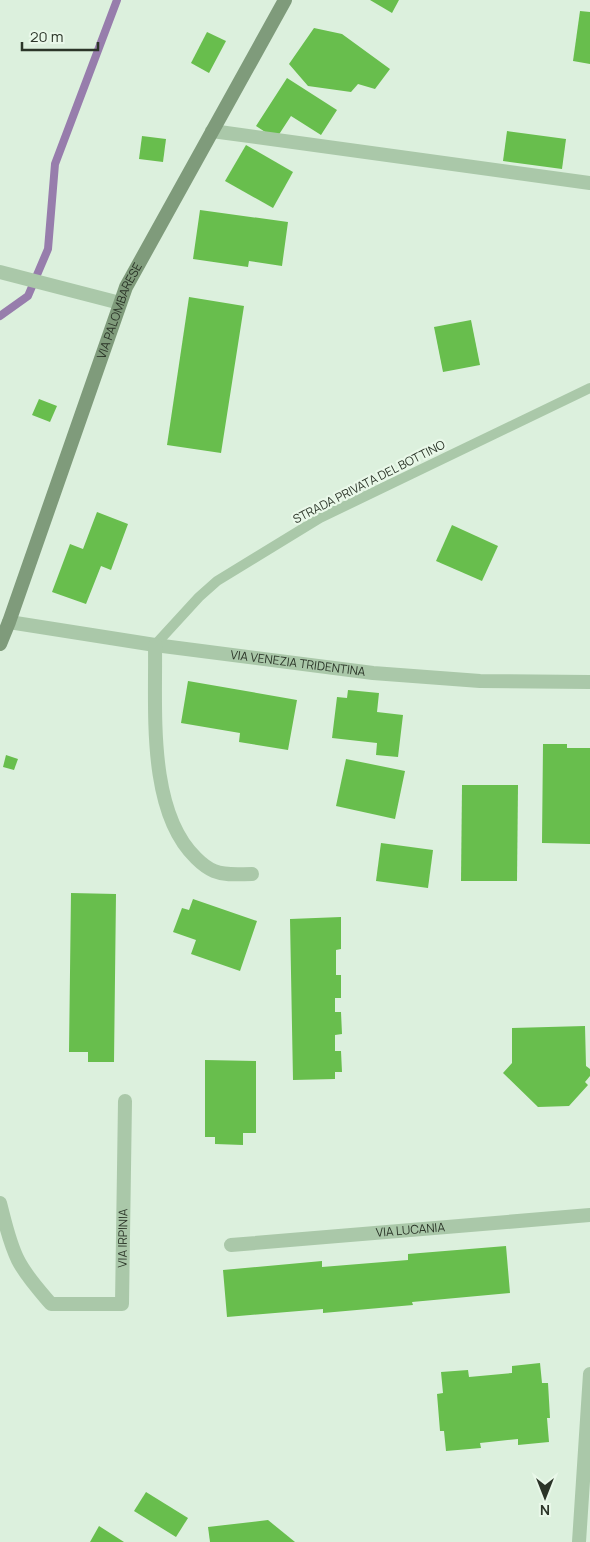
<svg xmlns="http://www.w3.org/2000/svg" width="590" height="1542" font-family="Manrope,sans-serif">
<rect width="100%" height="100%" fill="#dcf0dd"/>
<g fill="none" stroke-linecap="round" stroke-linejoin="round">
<path stroke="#977dac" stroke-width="8" d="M 0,316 L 28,296 L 48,249 L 55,164 L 117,0"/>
</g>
<g fill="#68be4d">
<path d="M 370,0 L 399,0 L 392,13 Z"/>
<path d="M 580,11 L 590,12 L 590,64 L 573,61 Z"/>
<path d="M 314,28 L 342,34 L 390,69 L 375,89 L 358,84 L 351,92 L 308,86 L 289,64 Z"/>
<path d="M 207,32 L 226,41 L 209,73 L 191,63 Z"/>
<path d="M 287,78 L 337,110 L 321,135 L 291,116 L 276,139 L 256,126 Z"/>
<path d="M 507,131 L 566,139 L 562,169 L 503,161 Z"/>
<path d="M 142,136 L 166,139 L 163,162 L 139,159 Z"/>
<path d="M 246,145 L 293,172 L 273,208 L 225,181 Z"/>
<path d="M 200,210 L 288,222 L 282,266 L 249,261 L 248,267 L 193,259 Z"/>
<path d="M 189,297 L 244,306 L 221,453 L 167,445 Z"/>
<path d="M 471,320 L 480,365 L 443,372 L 434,327 Z"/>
<path d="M 39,399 L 57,406 L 50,422 L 32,415 Z"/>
<path d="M 97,512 L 128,524 L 111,570 L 101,566 L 86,604 L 52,592 L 70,544 L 83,549 Z"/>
<path d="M 452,525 L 498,546 L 482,581 L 436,561 Z"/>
<path d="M 188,681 L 297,700 L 288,750 L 239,742 L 240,733 L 181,723 Z"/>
<path d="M 348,690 L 379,693 L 377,712 L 403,715 L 398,757 L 376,755 L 377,743 L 332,738 L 337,697 L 347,698 Z"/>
<path d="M 543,744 L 567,744 L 567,748 L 590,748 L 590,844 L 542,843 Z"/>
<path d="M 6,755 L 18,759 L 14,770 L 3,767 Z"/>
<path d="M 346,759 L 405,771 L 395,819 L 336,806 Z"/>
<path d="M 462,785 L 518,785 L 517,881 L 461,881 Z"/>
<path d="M 381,843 L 433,850 L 428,888 L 376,881 Z"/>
<path d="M 71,893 L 116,894 L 114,1062 L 88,1062 L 88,1052 L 69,1052 Z"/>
<path d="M 193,899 L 257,921 L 240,971 L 191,954 L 196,940 L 173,932 L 182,908 L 189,910 Z"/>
<path d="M 341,917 L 341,949 L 336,950 L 336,975 L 341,975 L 341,998 L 335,998 L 335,1012 L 341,1012 L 342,1034 L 335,1035 L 335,1051 L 341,1051 L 342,1072 L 335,1072 L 335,1079 L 293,1080 L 290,919 Z"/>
<path d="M 585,1026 L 586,1066 L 590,1069 L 590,1076 L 585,1082 L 588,1085 L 569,1106 L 538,1107 L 503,1073 L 512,1063 L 512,1028 Z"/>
<path d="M 205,1060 L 256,1061 L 256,1133 L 243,1133 L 243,1145 L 215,1144 L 215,1137 L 205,1137 Z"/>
<path d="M 506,1246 L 510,1293 L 412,1302 L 413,1305 L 323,1313 L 323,1309 L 227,1317 L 223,1270 L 322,1261 L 322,1267 L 408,1260 L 408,1254 Z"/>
<path d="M 540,1363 L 542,1383 L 548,1383 L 550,1418 L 547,1418 L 549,1442 L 518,1445 L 518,1439 L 480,1443 L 481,1448 L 446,1451 L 444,1431 L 440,1431 L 437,1394 L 443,1393 L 441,1372 L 468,1370 L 469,1377 L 512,1373 L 512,1366 Z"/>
<path d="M 146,1492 L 188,1518 L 176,1537 L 134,1511 Z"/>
<path d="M 268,1520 L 295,1542 L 210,1542 L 208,1527 Z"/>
<path d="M 99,1526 L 124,1542 L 90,1542 Z"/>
</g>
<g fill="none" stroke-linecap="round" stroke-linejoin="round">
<path stroke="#aac8a9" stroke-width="10" d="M 155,645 L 199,597 L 217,581 L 320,518 L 590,388"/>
<g stroke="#aac8a9" stroke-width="14">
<path d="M 212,131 L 590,183"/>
<path d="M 0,272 L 120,303"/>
<path id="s1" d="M 9,622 L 155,645 L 373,673 L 480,681 L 590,682"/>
<path d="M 155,645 C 156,709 147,811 196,858 C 201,863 207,868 214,871 C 226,876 240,874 252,874"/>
<path id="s2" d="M 0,1203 C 5,1222 9,1242 18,1260 C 26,1276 39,1290 51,1304 L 122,1304 L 125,1101"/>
<path id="s3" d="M 231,1245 L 590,1215"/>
<path d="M 579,1542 L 590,1374"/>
</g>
<path stroke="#7f9b7b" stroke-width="14" id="s4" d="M 0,644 L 9,622 L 126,287 L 285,0"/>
</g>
<g text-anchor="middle" stroke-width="4.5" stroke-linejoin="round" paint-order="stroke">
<g font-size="12" fill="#2b3528" stroke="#e9f8e9">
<text dy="4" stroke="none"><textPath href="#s4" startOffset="354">VIA PALOMBARESE</textPath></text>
<text transform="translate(369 482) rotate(-27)" y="4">STRADA PRIVATA DEL BOTTINO</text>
<text dy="4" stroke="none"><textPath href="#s1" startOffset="292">VIA VENEZIA TRIDENTINA</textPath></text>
<text dy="4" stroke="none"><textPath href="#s3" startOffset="180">VIA LUCANIA</textPath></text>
<text dy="4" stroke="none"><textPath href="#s2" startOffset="252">VIA IRPINIA</textPath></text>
</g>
</g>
<g transform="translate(545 1497) rotate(180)" stroke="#e9f8e9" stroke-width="4" paint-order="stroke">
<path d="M0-4L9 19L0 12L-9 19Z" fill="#2b3528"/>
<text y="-8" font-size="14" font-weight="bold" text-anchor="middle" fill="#2b3528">N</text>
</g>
<path d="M22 42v8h76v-8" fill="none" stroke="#2b3528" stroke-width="2.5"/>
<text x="30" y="42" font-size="15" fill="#2b3528" stroke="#e9f8e9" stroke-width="4" paint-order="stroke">20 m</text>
</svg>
